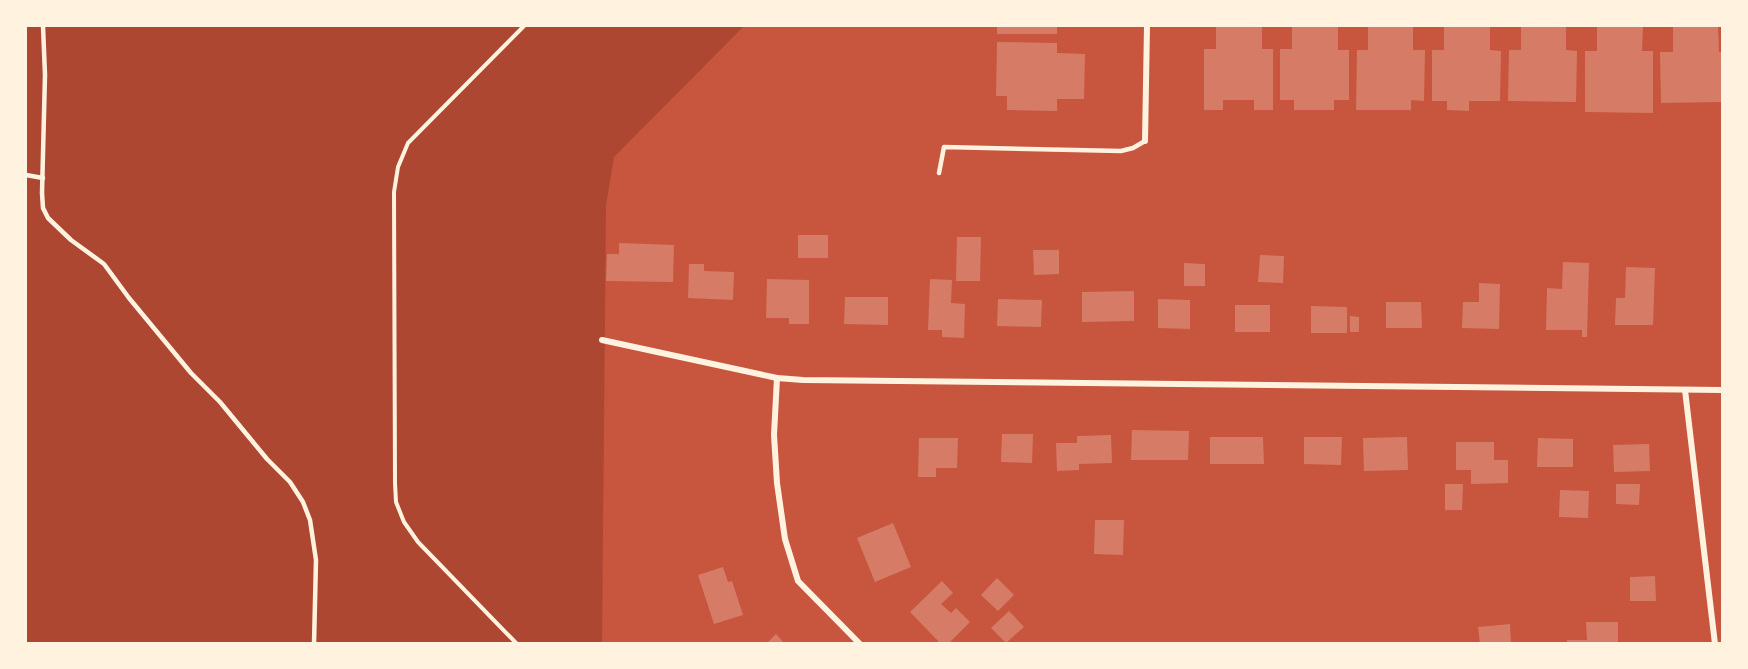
<svg xmlns="http://www.w3.org/2000/svg" width="1748" height="669" font-family="'Public Sans',sans-serif">
<rect width="100%" height="100%" fill="#c8553d"/>
<path fill="#ae4732" d="M 26,26 L 744,26 L 614,157 L 606,205 L 602,643 L 26,643 Z"/>
<g fill="#d67c66">
<rect x="997" y="26" width="60" height="8"/>
<path d="M 1216,26 L 1262,26 L 1262,49 L 1273,49 L 1273,110 L 1254,110 L 1254,100 L 1223,100 L 1223,110 L 1204,110 L 1204,49 L 1216,49 Z"/>
<path d="M 1292,26 L 1338,26 L 1338,50 L 1349,50 L 1349,100 L 1334,100 L 1334,110 L 1294,110 L 1294,100 L 1280,100 L 1280,49 L 1292,49 Z"/>
<path d="M 1368,26 L 1413,26 L 1413,50 L 1425,50 L 1424,101 L 1411,100 L 1411,110 L 1356,110 L 1357,50 L 1368,50 Z"/>
<path d="M 1444,26 L 1490,26 L 1490,50 L 1501,51 L 1500,101 L 1469,101 L 1469,111 L 1447,110 L 1447,101 L 1432,101 L 1432,50 L 1444,50 Z"/>
<path d="M 1521,26 L 1566,26 L 1566,50 L 1577,51 L 1576,102 L 1508,101 L 1509,50 L 1521,50 Z"/>
<path d="M 1597,26 L 1643,26 L 1642,51 L 1653,51 L 1653,113 L 1585,112 L 1585,51 L 1597,51 Z"/>
<path d="M 1673,26 L 1718,26 L 1719,52 L 1722,52 L 1722,102 L 1661,103 L 1660,52 L 1673,52 Z"/>
<path d="M 997,42 L 1057,43 L 1057,53 L 1085,54 L 1084,99 L 1057,99 L 1057,111 L 1007,110 L 1007,96 L 996,96 Z"/>
<rect x="798" y="235" width="30" height="23"/>
<path d="M 957,237 L 981,237 L 980,281 L 956,281 Z"/>
<path d="M 619,243 L 674,245 L 673,282 L 606,281 L 607,254 L 619,254 Z"/>
<path d="M 1033,250 L 1059,250 L 1059,274 L 1034,275 Z"/>
<path d="M 1260,255 L 1284,256 L 1283,283 L 1258,282 Z"/>
<path d="M 1563,262 L 1589,263 L 1587,337 L 1582,337 L 1582,330 L 1546,330 L 1547,288 L 1562,289 Z"/>
<path d="M 1184,263 L 1205,264 L 1205,286 L 1184,286 Z"/>
<path d="M 689,264 L 704,264 L 704,271 L 734,272 L 733,300 L 688,298 Z"/>
<path d="M 1626,267 L 1655,268 L 1653,325 L 1615,325 L 1616,298 L 1625,298 Z"/>
<path d="M 767,279 L 809,280 L 809,324 L 789,324 L 789,318 L 766,318 Z"/>
<path d="M 930,279 L 952,280 L 951,303 L 965,304 L 964,338 L 942,337 L 942,330 L 928,330 Z"/>
<path d="M 1479,283 L 1500,284 L 1499,329 L 1462,328 L 1463,302 L 1479,302 Z"/>
<path d="M 1134,291 L 1134,321 L 1082,322 L 1082,292 Z"/>
<path d="M 845,297 L 888,297 L 888,325 L 844,324 Z"/>
<path d="M 998,299 L 1042,300 L 1041,327 L 997,326 Z"/>
<path d="M 1158,299 L 1190,300 L 1190,329 L 1158,328 Z"/>
<path d="M 1386,302 L 1421,302 L 1422,328 L 1386,328 Z"/>
<rect x="1235" y="305" width="35" height="27"/>
<path d="M 1311,306 L 1347,307 L 1347,333 L 1311,333 Z"/>
<path d="M 1350,316 L 1359,317 L 1359,332 L 1350,332 Z"/>
<path d="M 1132,430 L 1189,431 L 1188,460 L 1131,460 Z"/>
<path d="M 1002,434 L 1033,434 L 1032,463 L 1001,462 Z"/>
<path d="M 1111,435 L 1112,463 L 1079,464 L 1079,470 L 1057,471 L 1056,443 L 1077,443 L 1077,436 Z"/>
<path d="M 1210,437 L 1263,437 L 1264,464 L 1210,464 Z"/>
<path d="M 1304,437 L 1342,437 L 1341,465 L 1304,464 Z"/>
<path d="M 1407,437 L 1408,470 L 1364,471 L 1363,438 Z"/>
<path d="M 919,438 L 958,438 L 957,468 L 936,468 L 936,477 L 918,477 Z"/>
<path d="M 1538,438 L 1573,439 L 1573,467 L 1537,467 Z"/>
<path d="M 1456,442 L 1494,442 L 1494,460 L 1508,460 L 1508,483 L 1471,484 L 1471,470 L 1456,470 Z"/>
<path d="M 1649,444 L 1650,471 L 1614,472 L 1613,445 Z"/>
<path d="M 1445,484 L 1463,484 L 1462,510 L 1445,510 Z"/>
<path d="M 1616,484 L 1640,484 L 1639,505 L 1616,504 Z"/>
<path d="M 1560,490 L 1589,491 L 1588,518 L 1559,517 Z"/>
<path d="M 1095,520 L 1124,520 L 1123,555 L 1094,554 Z"/>
<path d="M 893,523 L 911,567 L 875,582 L 857,538 Z"/>
<path d="M 723,567 L 728,582 L 732,581 L 743,615 L 714,624 L 698,575 Z"/>
<path d="M 1655,576 L 1656,601 L 1630,601 L 1630,577 Z"/>
<path d="M 997,578 L 1014,595 L 998,611 L 981,595 Z"/>
<path d="M 942,581 L 953,593 L 941,604 L 951,613 L 956,608 L 970,622 L 948,644 L 941,644 L 910,612 Z"/>
<path d="M 1009,611 L 1024,627 L 1006,643 L 991,628 Z"/>
<path d="M 1586,622 L 1618,622 L 1618,644 L 1567,644 L 1567,640 L 1587,640 Z"/>
<path d="M 1510,624 L 1511,644 L 1480,644 L 1478,627 Z"/>
<path d="M 776,634 L 785,644 L 766,644 Z"/>
</g>
<g fill="none" stroke-linecap="round" stroke-linejoin="round">
<path stroke="#fff3e0" stroke-width="4" d="M 517,644 L 418,542 L 404,522 L 396,502 L 395,483 L 394,192 L 398,167 L 408,143 L 524,26"/>
<g stroke="#fff3e0" stroke-width="4.5">
<path d="M 43,26 L 45,75 L 42,193 L 43,208 L 48,218 L 71,240 L 104,264 L 129,298 L 191,373 L 220,402 L 267,459 L 290,482 L 303,502 L 310,520 L 316,560 L 314,644"/>
<path d="M 939,173 L 944,147 L 1121,151 L 1133,148 L 1145,141"/>
<path d="M 26,175 L 43,178"/>
</g>
<g stroke="#fff3e0" stroke-width="6">
<path d="M 1145,141 L 1147,26"/>
<path d="M 602,340 L 777,378 L 803,380 L 1722,390"/>
<path d="M 777,378 L 774,435 L 777,483 L 785,539 L 798,581 L 860,644"/>
<path d="M 1685,390 L 1715,644"/>
</g>
</g>
<rect width="1748" height="669" fill="none" stroke="#fff3e0" stroke-width="54"/>
</svg>
